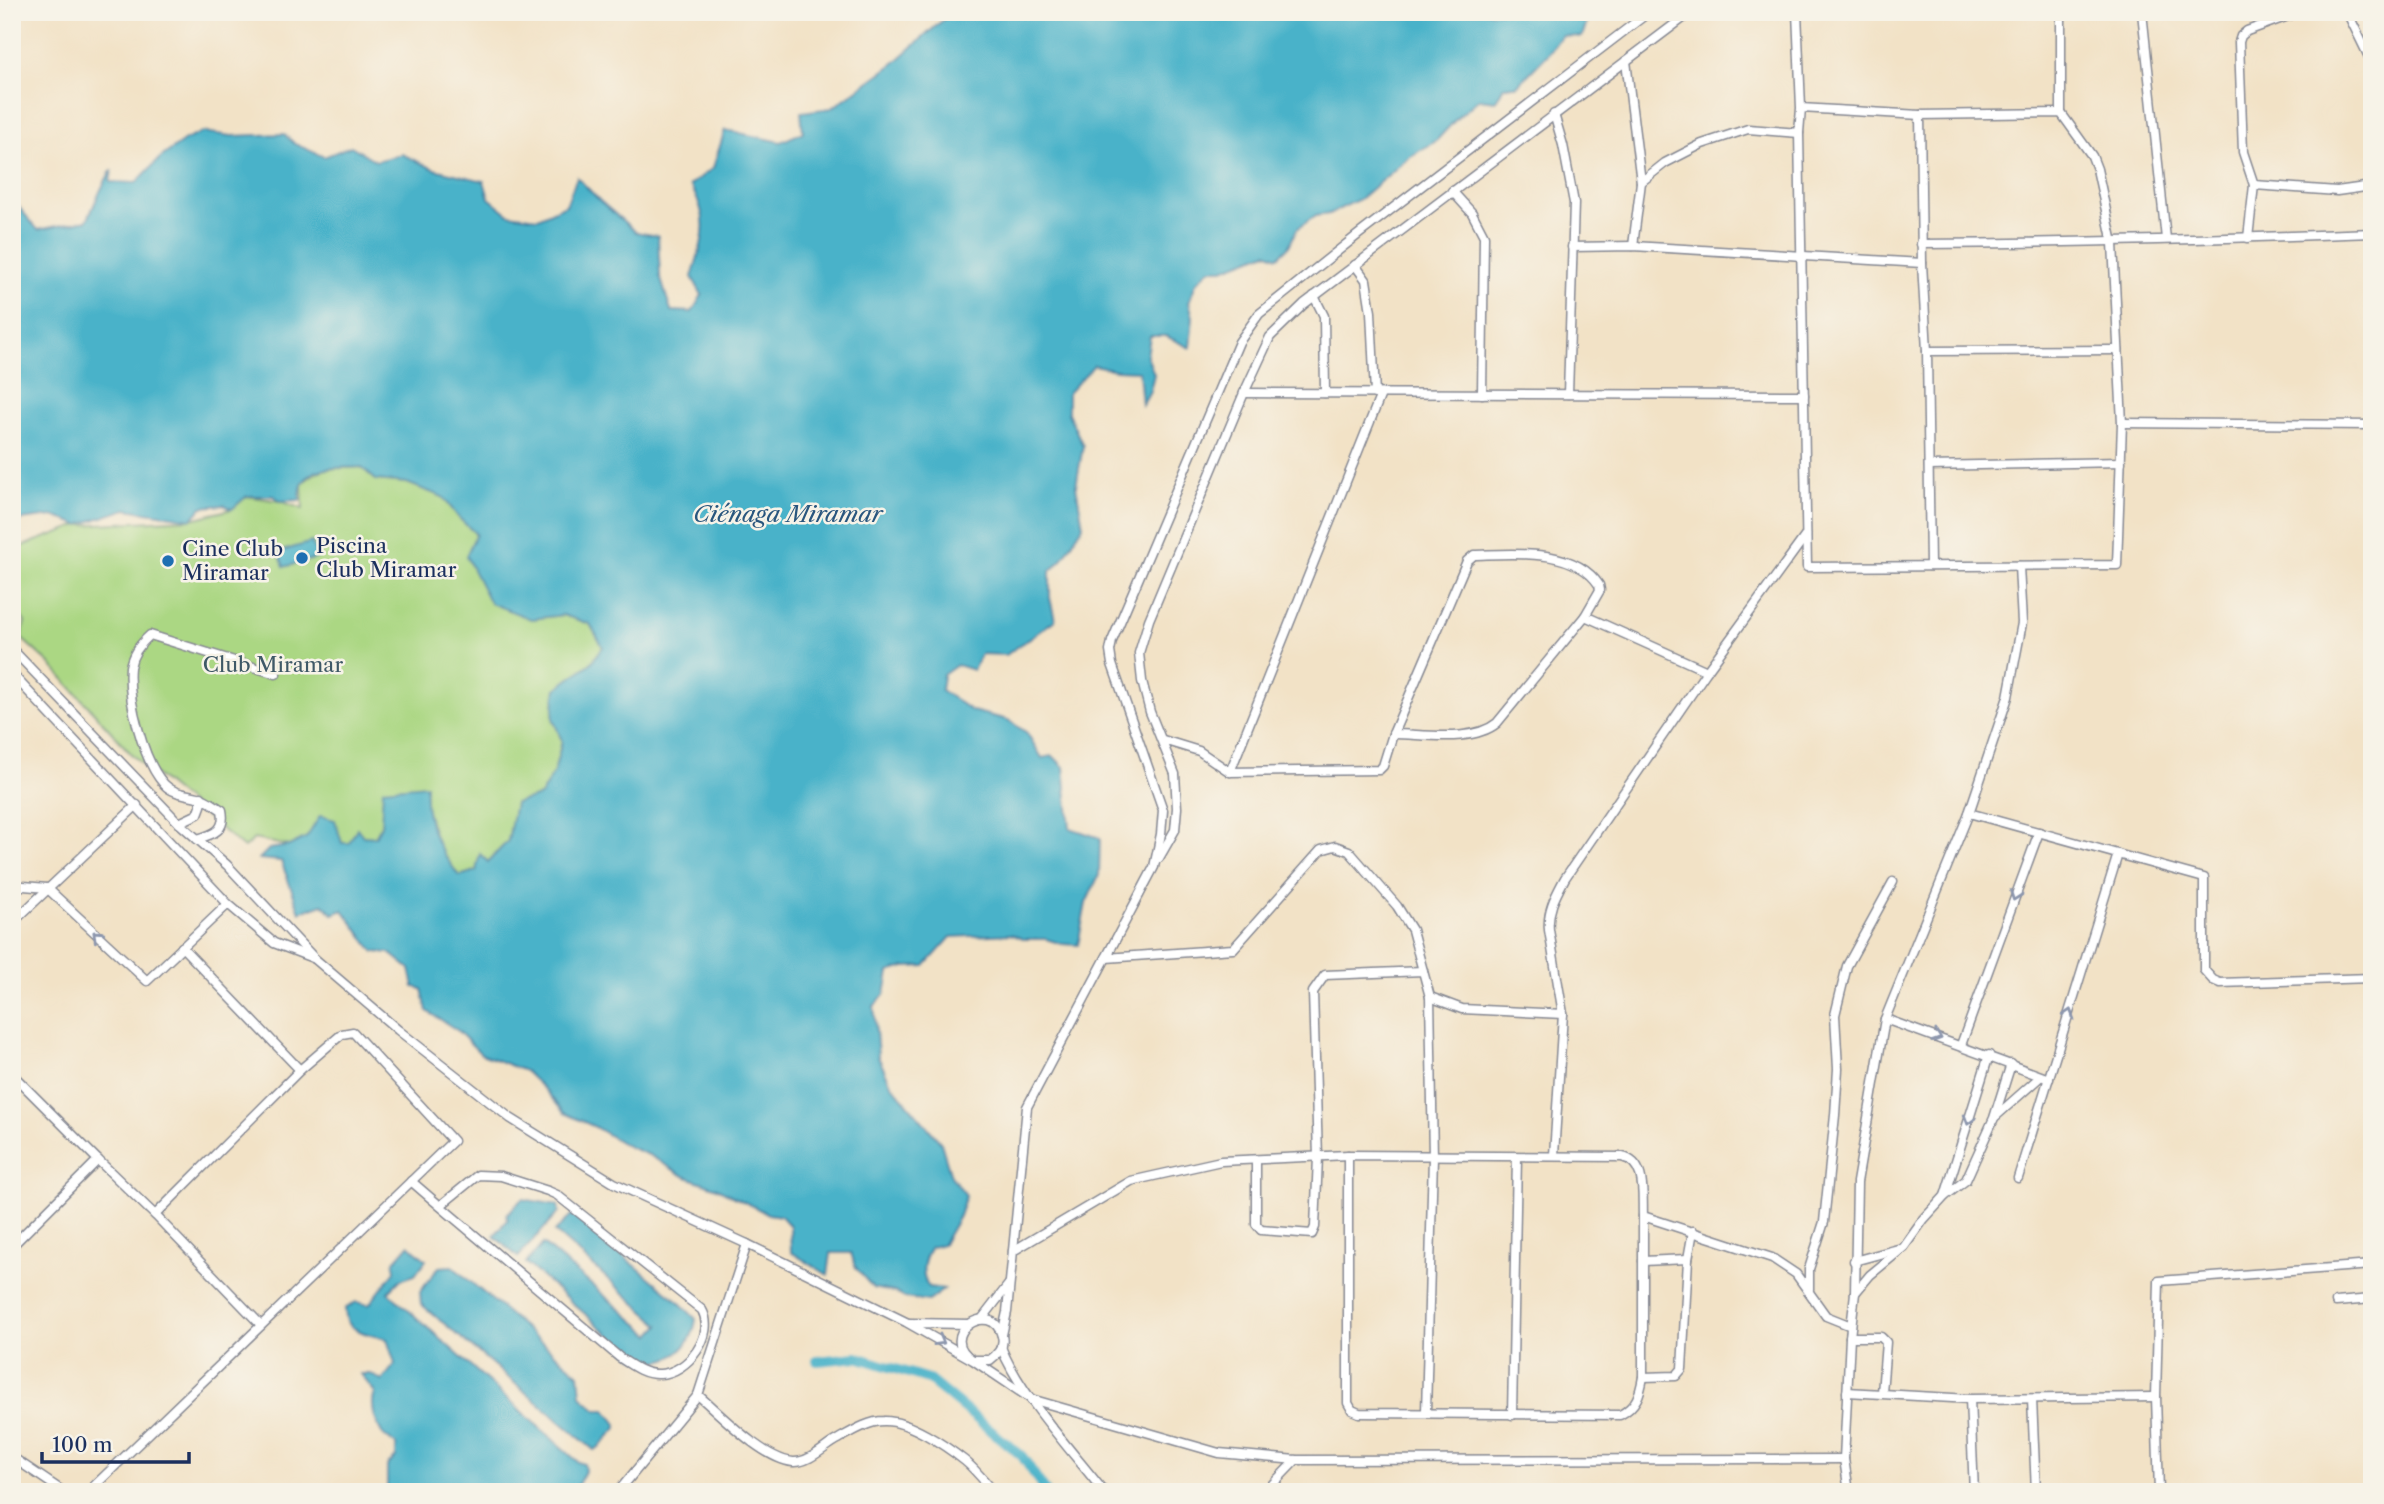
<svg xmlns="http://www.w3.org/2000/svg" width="2384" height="1504" font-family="'Libre Caslon Text',serif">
<rect width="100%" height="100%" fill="#f7f3e8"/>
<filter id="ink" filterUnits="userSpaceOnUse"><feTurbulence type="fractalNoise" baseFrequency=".0143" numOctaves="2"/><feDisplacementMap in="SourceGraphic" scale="14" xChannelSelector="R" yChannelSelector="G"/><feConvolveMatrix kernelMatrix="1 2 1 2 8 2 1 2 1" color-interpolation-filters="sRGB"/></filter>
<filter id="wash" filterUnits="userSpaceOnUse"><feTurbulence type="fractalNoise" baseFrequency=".00686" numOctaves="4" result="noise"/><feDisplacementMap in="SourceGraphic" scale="28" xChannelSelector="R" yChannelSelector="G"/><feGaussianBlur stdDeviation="1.57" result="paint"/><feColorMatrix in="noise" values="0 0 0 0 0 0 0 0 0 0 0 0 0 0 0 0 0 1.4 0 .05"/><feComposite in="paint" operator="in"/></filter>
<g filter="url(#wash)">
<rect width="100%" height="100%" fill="#f2e2c6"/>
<path fill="#abd783" stroke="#638370" stroke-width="2" d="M 361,467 L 376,480 L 407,483 L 443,497 L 459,518 L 476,534 L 531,619 L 563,615 L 590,624 L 603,647 L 591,663 L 556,689 L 553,718 L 562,741 L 554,772 L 540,796 L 516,803 L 508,841 L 488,862 L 480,855 L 476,871 L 459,876 L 438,846 L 425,806 L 426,786 L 381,826 L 375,837 L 363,836 L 349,844 L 307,837 L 289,846 L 254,839 L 244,848 L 133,756 L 51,665 L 21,638 L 25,622 L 12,605 L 12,550 L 79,525 L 192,519 L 232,509 L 246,496 L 280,501 L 303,509 L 302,484 C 322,463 335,470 361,467 Z"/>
<g fill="#4ab2c9" stroke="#327094" stroke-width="2">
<path d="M 944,12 L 1590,12 L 1582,37 L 1562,35 L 1547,55 L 1517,86 L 1504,86 L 1496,101 L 1479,99 L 1458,117 L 1436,141 L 1409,157 L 1360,199 L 1329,214 L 1315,216 L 1297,229 L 1289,246 L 1278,257 L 1267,252 L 1223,269 L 1210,269 L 1196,283 L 1189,302 L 1193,317 L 1190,348 L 1166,336 L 1150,336 L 1147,356 L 1154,374 L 1150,391 L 1142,405 L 1139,371 L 1116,370 L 1094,365 L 1068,393 L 1068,413 L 1083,446 L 1076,486 L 1083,526 L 1061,561 L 1050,571 L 1050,598 L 1055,620 L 1006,655 L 981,654 L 973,670 L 957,665 L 943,675 L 941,690 L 972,711 L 1008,720 L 1027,733 L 1042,758 L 1053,756 L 1064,767 L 1070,828 L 1100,838 L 1099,875 L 1086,903 L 1078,945 L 1062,944 L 1046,939 L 1023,939 L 1011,934 L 951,937 L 925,966 L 905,967 L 889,972 L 885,994 L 874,1006 L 878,1057 L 891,1084 L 941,1143 L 951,1176 L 966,1195 L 959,1216 L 943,1244 L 931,1247 C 922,1261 921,1273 928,1287 L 944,1289 L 929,1301 L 905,1298 L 894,1292 L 873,1288 L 856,1268 L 851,1253 L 831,1253 L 828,1275 L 791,1252 L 790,1226 L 781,1216 L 768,1214 L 717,1188 L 684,1176 L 649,1155 L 629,1147 L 593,1126 L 564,1113 L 546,1091 L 525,1071 L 481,1054 L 457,1030 L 427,1011 L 422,989 L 414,987 L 410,969 L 390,953 L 374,952 L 343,910 L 333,914 L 323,904 L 300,912 L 281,861 L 259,859 L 269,849 L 289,846 L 307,837 L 320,816 L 335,820 L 342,843 L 349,843 L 357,828 L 363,836 L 375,837 L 381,826 L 383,789 L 426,785 C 423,823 438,847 459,876 L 476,871 L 480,854 L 488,862 L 508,841 L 515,803 L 540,796 L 554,772 L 562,741 L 553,718 L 556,689 L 591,663 L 603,647 L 590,624 L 563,615 L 531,619 L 490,603 L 466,556 L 476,534 L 459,518 L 443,497 L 407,483 L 376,480 L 361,467 C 343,469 314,463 303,483 C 300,487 300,495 300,500 L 280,501 L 274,496 L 247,496 L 232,509 L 224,505 L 202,507 L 192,519 L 126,509 L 79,525 L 53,516 L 12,521 L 12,199 L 38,230 L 87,220 C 96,203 101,185 112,170 L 110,182 L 136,183 L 160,158 L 185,140 L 202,132 L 232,136 L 284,134 L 295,144 L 324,157 L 351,146 L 376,161 L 402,154 L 434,169 L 484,181 L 489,198 L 509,214 L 538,218 L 566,205 L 577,177 L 600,201 L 636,232 L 658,236 L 660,276 L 671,311 L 692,312 L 702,295 L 692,277 C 703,239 712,221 690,185 L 713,168 L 725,130 L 781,142 L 803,132 L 801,112 L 832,108 L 893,64 L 944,19 Z"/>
<path d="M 312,542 L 317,558 L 284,567 L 279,552 Z"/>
<path d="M 522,1199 L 558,1205 L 559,1212 L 518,1257 L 494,1236 L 508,1219 L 506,1215 Z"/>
<path d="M 572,1214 L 678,1301 L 696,1319 C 692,1349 668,1368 638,1359 C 629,1356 620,1345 613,1338 C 584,1313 555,1288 526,1263 L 543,1244 L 651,1335 L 660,1325 L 555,1232 Z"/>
<path d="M 409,1245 L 426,1260 L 415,1275 L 400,1280 L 388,1292 L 578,1462 L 584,1464 L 585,1471 L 574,1492 L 387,1492 L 387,1466 L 396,1457 L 396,1445 C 392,1441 385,1437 382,1433 C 375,1421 370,1406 375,1393 L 361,1374 L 371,1374 L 382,1381 L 395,1364 L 387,1339 C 376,1336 351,1332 347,1320 C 345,1316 346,1312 345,1309 L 356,1302 L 369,1305 L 395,1271 L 394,1262 Z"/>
<path d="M 452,1266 L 579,1374 L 581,1396 L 597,1410 L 606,1410 L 617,1424 L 617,1428 L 598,1448 L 594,1450 L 421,1304 L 420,1292 L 439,1267 Z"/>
</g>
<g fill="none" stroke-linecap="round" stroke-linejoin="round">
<path stroke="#4ab2c9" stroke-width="10" d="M 817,1361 L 857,1357 L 928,1379 L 1022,1456 L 1046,1492"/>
</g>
</g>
<g filter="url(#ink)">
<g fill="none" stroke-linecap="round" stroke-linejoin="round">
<defs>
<g id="street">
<path d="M 1797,12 L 1801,108 L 1799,133 L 1807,567 L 2117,565 L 2122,423 L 2113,243 L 2097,169 L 2092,156 L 2061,113 L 1920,115 L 1801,108"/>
<path d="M 2061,12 L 2061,113"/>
<path d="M 2142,12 L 2166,239"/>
<path d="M 2347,12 L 2372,63"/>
<path d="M 1626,61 L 1641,182"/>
<path d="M 1554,114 L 1563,145 L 1574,203 L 1568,394"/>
<path d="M 1920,115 L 1922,263 L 1927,351 L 1930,566"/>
<path d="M 2254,185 L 2243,152 L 2239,42 L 2241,36 L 2247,31 L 2299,12"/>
<path d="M 1452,191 L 1472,213 L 1484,236 L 1482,394"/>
<path d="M 2248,238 L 2254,185 L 2337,191 L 2372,186"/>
<path d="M 1921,244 C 2072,243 2222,239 2372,233"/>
<path d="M 1633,246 L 1641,182 L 1665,163 L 1702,144 L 1748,129 L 1799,133"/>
<path d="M 1572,247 L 1633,246 L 1922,263"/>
<path d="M 1355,265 L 1366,280 L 1371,312 L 1375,394"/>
<path d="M 1314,296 L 1324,316 L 1325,393"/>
<path d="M 1927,351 L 2118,350"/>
<path d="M 1244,393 L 1804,395"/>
<path d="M 2122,423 L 2372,425"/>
<path d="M 1929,466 L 2121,462"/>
<path d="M 12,649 L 179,823 L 227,865 L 315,959 L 398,1030 L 510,1118 L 614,1183 L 747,1244 L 906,1322 L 973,1360 L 990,1360 C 998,1354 1005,1346 1002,1336 C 992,1298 934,1335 973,1360 L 1031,1399 L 1219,1453 L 1296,1460 L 1844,1459"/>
<path d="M 12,674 L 228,904 L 274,943 L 313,958"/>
<path d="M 1393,734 C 1424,734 1473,743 1497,723 L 1585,616"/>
<path d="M 1163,740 L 1199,751 L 1230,772 L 1379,770 L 1383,766 L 1393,734 L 1467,561 L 1474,555 C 1513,554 1574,547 1599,585 L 1600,590 L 1585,616 L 1707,671 L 1806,535"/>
<path d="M 1230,772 L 1381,394"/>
<path d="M 1969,813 L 2204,878 L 2204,970 L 2213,980 L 2220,983 L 2372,978"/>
<path d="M 179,823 L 198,814 L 201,806 L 201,797"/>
<path d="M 197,839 C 215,834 226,830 222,810 C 214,805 207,799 198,797 C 186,794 173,794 164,784 C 143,761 127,698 130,667 C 132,655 141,643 150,635 L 276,674"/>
<path d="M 1159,858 L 1175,830 L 1177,808 L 1175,774 L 1150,712 L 1142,681 L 1139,653 L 1149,620 L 1244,393 L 1270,337 L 1304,304 L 1691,12"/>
<path d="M 12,885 L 47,888 L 147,981 L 228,904"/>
<path d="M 12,923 L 137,805"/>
<path d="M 1106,958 L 1233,949 L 1321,850 L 1335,846 L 1349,851 L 1397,906 L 1412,930 L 1423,971"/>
<path d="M 1430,997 L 1462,1009 L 1563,1014 L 1549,930 C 1547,910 1556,895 1565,878 L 1707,671"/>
<path d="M 1885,1019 L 2049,1079"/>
<path d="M 1961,1045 L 2039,832"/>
<path d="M 12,1074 L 98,1160 L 12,1246"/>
<path d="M 1996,1116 L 2040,1077"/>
<path d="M 1348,1155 L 1348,1403 L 1352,1410 L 1359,1413 L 1620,1415 C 1637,1406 1640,1394 1643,1377 L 1643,1216"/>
<path d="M 1554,1155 L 1563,1014"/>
<path d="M 98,1160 L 155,1215 L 300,1070"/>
<path d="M 1256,1160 L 1256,1224 L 1261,1230 L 1312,1234 L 1315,1227 L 1318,1157 L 1313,992 L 1325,975 L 1423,971 L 1430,997 L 1433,1157 L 1426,1412"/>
<path d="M 2018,1178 L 2118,854"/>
<path d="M 411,1181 L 440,1206 L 619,1357 C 631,1365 644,1375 660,1374 C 688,1373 716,1335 702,1310 L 557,1195 L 548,1191 L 501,1176 L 478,1175 L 440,1206"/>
<path d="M 1945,1196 L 1989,1055"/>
<path d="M 155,1215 L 261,1325"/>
<path d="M 747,1244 L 698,1395 C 721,1415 763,1459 793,1462 C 808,1463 823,1448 835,1441 C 850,1433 867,1421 884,1421 C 908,1420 946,1446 965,1461 C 975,1469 985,1482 994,1492"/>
<path d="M 1013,1251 L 1131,1181 L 1221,1161 L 1348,1155 L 1622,1157 C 1647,1162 1642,1195 1643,1216 L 1772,1258 L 1796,1274 L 1826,1316 L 1851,1326"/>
<path d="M 1643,1261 L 1688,1259"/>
<path d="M 1854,1261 L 1898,1249"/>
<path d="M 1809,1289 L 1809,1269 L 1824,1222 L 1835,1115 L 1838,1069 L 1835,1015 L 1847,966 L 1893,882"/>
<path d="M 1855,1293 L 1870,1275 L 1904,1247 L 1924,1219 L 1945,1196 L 1966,1180 L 1994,1118 L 2011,1064"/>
<path d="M 2336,1302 L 2372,1299"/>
<path d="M 982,1319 L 1009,1284"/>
<path d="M 909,1323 L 968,1324"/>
<path d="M 1002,1335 L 1007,1312 L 1027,1107 L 1154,867 L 1161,834 L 1163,810 L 1112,664 L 1110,651 L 1112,641 L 1239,342 L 1259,314 L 1359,234 L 1649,12"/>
<path d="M 1850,1337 L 1881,1337 L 1886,1342 L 1882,1393"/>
<path d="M 1001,1347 C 1020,1395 1072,1451 1104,1492"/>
<path d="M 1643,1377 L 1676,1376 L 1682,1369 L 1688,1259 L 1693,1231"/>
<path d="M 1847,1392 L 1970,1399 L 1974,1492"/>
<path d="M 1970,1399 L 2156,1397"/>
<path d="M 2032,1399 L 2036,1492"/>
<path d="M 1512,1415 L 1517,1157"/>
<path d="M 12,1457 L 64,1492"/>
<path d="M 88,1492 L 453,1141 L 353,1032 L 342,1034 L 300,1070 L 182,947"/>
<path d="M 618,1492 L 698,1395"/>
<path d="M 1265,1492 L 1296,1460"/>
<path d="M 1849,1492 L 1844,1459 L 1850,1337 L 1855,1293 L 1857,1182 L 1885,1019 L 1969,813 L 2008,697 L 2022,623 L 2019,566"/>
<path d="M 2159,1492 L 2156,1397 L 2159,1281 L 2372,1265"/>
</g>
</defs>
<use href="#street" stroke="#868892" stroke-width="11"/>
<use href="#street" stroke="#fff" stroke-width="8"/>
</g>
<defs><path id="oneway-chevron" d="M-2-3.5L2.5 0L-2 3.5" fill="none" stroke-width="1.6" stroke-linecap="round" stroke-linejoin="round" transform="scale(1.75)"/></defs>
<g stroke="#8d97ae">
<use href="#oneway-chevron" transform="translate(2015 896) rotate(110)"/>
<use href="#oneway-chevron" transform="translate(97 935) rotate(-137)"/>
<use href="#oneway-chevron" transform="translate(2069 1014) rotate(-73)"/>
<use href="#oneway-chevron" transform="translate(1937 1037) rotate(19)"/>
<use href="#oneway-chevron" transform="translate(1969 1120) rotate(107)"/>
<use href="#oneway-chevron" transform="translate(940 1341) rotate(29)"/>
</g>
</g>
<g fill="#1f6fb2" stroke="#f7f3e8" stroke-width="2.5">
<circle cx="302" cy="558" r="7"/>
<circle cx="168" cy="561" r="7"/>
</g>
<g text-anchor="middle" stroke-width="5" stroke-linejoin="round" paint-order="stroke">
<g font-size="21" fill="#1b2f5e" stroke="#f7f3e8" text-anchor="start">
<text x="316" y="553">Piscina<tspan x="316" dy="24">Club Miramar</tspan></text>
<text x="182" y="556">Cine Club<tspan x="182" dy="24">Miramar</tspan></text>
</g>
<g font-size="21" fill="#3f5967" stroke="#f7f3e8">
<text x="273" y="672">Club Miramar</text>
</g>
<g font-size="23" font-style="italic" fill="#29567e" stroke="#f7f3e8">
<text x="788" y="522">Ciénaga Miramar</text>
</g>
</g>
<rect width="2384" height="1504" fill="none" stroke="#f7f3e8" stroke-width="42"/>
<path d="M42 1452v10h147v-10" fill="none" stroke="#1b2f5e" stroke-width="3.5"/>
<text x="52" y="1452" font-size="21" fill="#1b2f5e" stroke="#f7f3e8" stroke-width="5" paint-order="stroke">100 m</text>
</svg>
